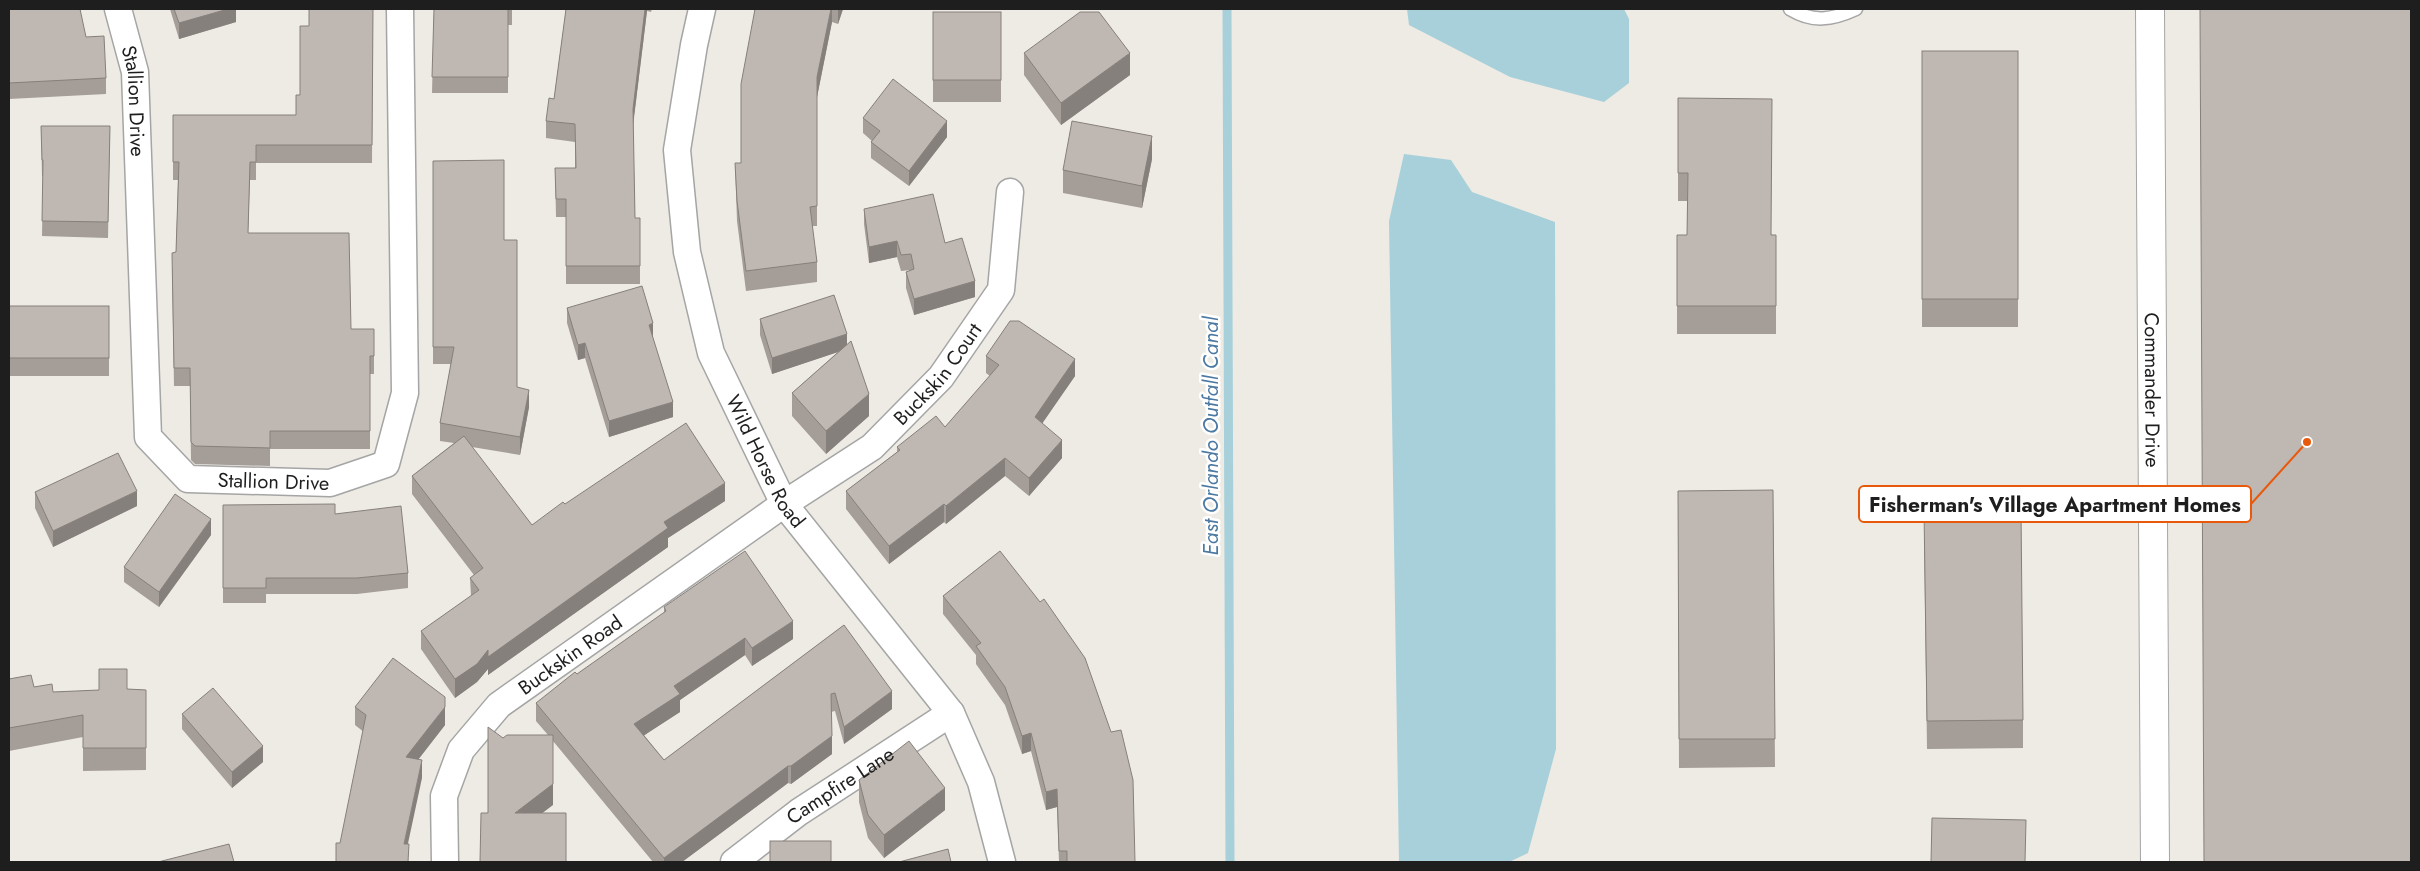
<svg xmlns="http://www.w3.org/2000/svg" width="2420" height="871" font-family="Jost,sans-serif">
<rect width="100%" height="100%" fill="#eeebe4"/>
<g fill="#a7d0da">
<path d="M 1407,9 L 1624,9 L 1629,19 L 1629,83 L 1604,102 L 1510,77 L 1409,25 Z"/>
<path d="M 1404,154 L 1451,160 L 1472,192 L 1555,222 L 1556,749 L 1528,853 L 1509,862 L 1399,862 L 1389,221 Z"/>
</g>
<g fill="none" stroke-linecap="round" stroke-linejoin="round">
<path stroke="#a7d0da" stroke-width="9" d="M 1227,9 L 1230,862"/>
<defs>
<path id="service" d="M 1790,9 C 1813,23 1832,20 1856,9"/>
<g id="minor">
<path id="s1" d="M 118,9 L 135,72 L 148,437 L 188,479 L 330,483 L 386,464 L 405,393 L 400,9"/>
<path id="s2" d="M 702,9 L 694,45 L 677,150 L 687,252 L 711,353 L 784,504 L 951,713 L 981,782 L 1002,862"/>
<path id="s3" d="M 445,862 L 444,796 L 461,750 L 499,705 L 784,504 L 872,447 L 941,377 L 1001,290 L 1010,192"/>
<path id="s4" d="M 734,862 L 799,812 L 951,713"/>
</g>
<g id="tertiary">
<path id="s5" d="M 2150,9 L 2155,862"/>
</g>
</defs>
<use href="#service" stroke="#a5a5a5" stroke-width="15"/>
<use href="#minor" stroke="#a5a5a5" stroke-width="29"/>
<use href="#tertiary" stroke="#a5a5a5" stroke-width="30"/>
<use href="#service" stroke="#fff" stroke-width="12"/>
<use href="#minor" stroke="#fff" stroke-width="26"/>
<use href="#tertiary" stroke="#fff" stroke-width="28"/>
</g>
<g fill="#a49d98">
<path d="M 9,9 L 86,37 L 106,78 L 106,94 L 9,99 Z"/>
<path d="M 170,9 L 236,9 L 236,22 L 179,39 Z"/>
<path d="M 373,9 L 372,163 L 256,163 L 256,180 L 250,180 L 248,233 L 351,329 L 374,329 L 374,374 L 370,374 L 370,449 L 270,449 L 270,466 L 195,464 L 191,460 L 190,386 L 174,386 L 172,271 L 176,252 L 178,180 L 173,180 L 173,115 L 296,115 L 300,95 Z"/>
<path d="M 434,9 L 512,9 L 512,25 L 508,25 L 508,93 L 432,93 Z"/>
<path d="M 566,9 L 652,9 L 651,12 L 647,11 L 633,124 L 635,218 L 640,218 L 640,284 L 566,284 L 566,217 L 556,217 L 555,168 L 575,168 L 575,142 L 546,138 L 546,121 L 554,99 Z"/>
<path d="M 755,9 L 843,9 L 838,24 L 832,22 L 817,97 L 817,226 L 812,226 L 817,262 L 817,282 L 746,291 L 737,221 L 735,163 L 741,163 Z"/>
<rect x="933" y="12" width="68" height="90"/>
<rect x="1922" y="51" width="96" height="276"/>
<path d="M 1024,53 L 1130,75 L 1061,125 L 1024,75 Z"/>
<path d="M 1678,98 L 1772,235 L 1776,235 L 1776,334 L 1677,334 L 1677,235 L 1687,235 L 1687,201 L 1678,201 Z"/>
<path d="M 863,118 L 947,137 L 909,186 L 871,158 L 871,142 L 872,141 L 863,133 Z"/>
<path d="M 41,126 L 110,126 L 108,238 L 42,236 L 43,176 L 42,176 Z"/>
<path d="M 1152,159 L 1142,208 L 1063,193 L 1063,170 Z"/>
<path d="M 433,161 L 504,240 L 517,387 L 529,407 L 520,455 L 472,447 L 532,525 L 565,504 L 725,501 L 668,538 L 668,547 L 488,675 L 488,669 L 477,682 L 455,698 L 421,649 L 421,631 L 471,596 L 470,578 L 474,575 L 412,494 L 412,476 L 454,443 L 440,441 L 440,423 L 451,364 L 433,364 Z"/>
<path d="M 864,209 L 945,243 L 975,297 L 914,315 L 906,288 L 906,272 L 911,270 L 901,271 L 897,257 L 869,263 L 864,224 Z"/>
<rect x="9" y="306" width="100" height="70"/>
<path d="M 567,308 L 673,417 L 609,437 L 585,358 L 578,360 L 567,323 Z"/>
<path d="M 760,319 L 847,345 L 869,416 L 826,454 L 792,416 L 792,393 L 838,352 L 772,374 L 760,335 Z"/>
<path d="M 986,356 L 1075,376 L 1042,423 L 1062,458 L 1029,496 L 1005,476 L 946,524 L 944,522 L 889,564 L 846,509 L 846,491 L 897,452 L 897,447 L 945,427 L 990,376 L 986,373 Z"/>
<path d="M 1773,490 L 1775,767 L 1679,768 L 1678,491 Z"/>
<path d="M 35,492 L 137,506 L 53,547 L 35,508 Z"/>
<path d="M 223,505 L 335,514 L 408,573 L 408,588 L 357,594 L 266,594 L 266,603 L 223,603 Z"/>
<path d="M 211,535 L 159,607 L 124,582 L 124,567 Z"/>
<path d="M 1924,539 L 2023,720 L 2023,748 L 1927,749 Z"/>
<path d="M 1000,551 L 1135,862 L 1059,862 L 1057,807 L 1046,810 L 1031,751 L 1022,754 L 1005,705 L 976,664 L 976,655 L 943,614 L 943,596 Z"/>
<path d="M 664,607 L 793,639 L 752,666 L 745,655 L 680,700 L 680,712 L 644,735 L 664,760 L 844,625 L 892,709 L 844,744 L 835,711 L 831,712 L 832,754 L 791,784 L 788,783 L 682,862 L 653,862 L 553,741 L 553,805 L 488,813 L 503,738 L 548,735 L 536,721 L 536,703 L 577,674 L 664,613 Z"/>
<path d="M 9,679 L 34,687 L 53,692 L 127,689 L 146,690 L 146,770 L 83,771 L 83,737 L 9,751 Z"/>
<path d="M 355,707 L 445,725 L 418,760 L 422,778 L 355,725 Z"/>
<path d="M 182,714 L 263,762 L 232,788 L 182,729 Z"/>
<path d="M 859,780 L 945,810 L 884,858 L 868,838 L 859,802 Z"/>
</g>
<g fill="#86807c">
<path d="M 228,9 L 236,9 L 236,22 L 179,39 L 179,23 Z"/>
<path d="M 645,9 L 647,9 L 647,11 L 633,126 L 633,109 Z"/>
<path d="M 831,9 L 832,9 L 832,22 L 817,97 L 817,77 Z"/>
<path d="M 838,9 L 843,9 L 838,24 Z"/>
<path d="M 1130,53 L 1130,75 L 1061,125 L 1061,103 Z"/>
<path d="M 947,121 L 947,137 L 909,186 L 909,171 Z"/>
<path d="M 1152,136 L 1152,159 L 1142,208 L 1142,186 Z"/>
<path d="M 897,241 L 897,257 L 869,263 L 869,247 Z"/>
<path d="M 975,281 L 975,297 L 914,315 L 914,299 Z"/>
<path d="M 653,323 L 653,339 L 649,325 Z"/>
<path d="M 847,334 L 847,349 L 772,374 L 772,358 Z"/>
<path d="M 585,343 L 585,358 L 578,360 L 578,345 Z"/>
<path d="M 1075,359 L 1075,376 L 1035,434 L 1035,417 Z"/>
<path d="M 529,390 L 529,407 L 520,455 L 520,437 Z"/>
<path d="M 869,394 L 869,416 L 826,454 L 826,431 Z"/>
<path d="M 673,402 L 673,417 L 609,437 L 609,421 Z"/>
<path d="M 1062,440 L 1062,458 L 1029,496 L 1029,478 Z"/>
<path d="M 1005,458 L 1005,476 L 946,524 L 946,506 Z"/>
<path d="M 725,483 L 725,501 L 668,538 L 668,547 L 488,675 L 488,669 L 477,682 L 455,698 L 455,679 L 488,650 L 664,522 Z"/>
<path d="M 137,491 L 137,506 L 53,547 L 53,531 Z"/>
<path d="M 944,504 L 944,522 L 889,564 L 889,546 Z"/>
<path d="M 211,519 L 211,535 L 159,607 L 159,592 Z"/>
<path d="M 793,621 L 793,639 L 752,666 L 752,648 Z"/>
<path d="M 745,638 L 745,655 L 680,700 L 680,712 L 634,742 L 634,724 L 674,686 Z"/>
<path d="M 892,691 L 892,709 L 844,744 L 844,727 Z"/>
<path d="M 445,707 L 445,725 L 406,775 L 406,757 Z"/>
<path d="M 1031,733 L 1031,751 L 1022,754 L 1022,736 Z"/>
<path d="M 832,736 L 832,754 L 791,784 L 791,766 Z"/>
<path d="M 263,746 L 263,762 L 232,788 L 232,772 Z"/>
<path d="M 422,760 L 422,778 L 404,862 L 404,844 Z"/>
<path d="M 788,766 L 788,783 L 682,862 L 664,862 L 664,858 Z"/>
<path d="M 553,784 L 553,805 L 515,834 L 515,813 Z"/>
<path d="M 945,788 L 945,810 L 884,858 L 884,835 Z"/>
<path d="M 1057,789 L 1057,807 L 1046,810 L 1046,792 Z"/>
</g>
<g fill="#bfb7b1" stroke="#86807c">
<path d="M 9,9 L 80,9 L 86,37 L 104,36 L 106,78 L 9,83 Z"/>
<path d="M 174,9 L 228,9 L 179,23 Z"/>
<path d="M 309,9 L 373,9 L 372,145 L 256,145 L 256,162 L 250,162 L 248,233 L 349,233 L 351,329 L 374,329 L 374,356 L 370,356 L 370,431 L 270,431 L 270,448 L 195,446 L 191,442 L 190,368 L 174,368 L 172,253 L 176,252 L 179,162 L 173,162 L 173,115 L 296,115 L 296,95 L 300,95 L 300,26 L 309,26 Z"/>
<path d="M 434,9 L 512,9 L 508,9 L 508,77 L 432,77 Z"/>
<path d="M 566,9 L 645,9 L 633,109 L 635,218 L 640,218 L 640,266 L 566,266 L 566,199 L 556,199 L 555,168 L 576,168 L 575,124 L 546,121 L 549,98 L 554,99 Z"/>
<path d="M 755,9 L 831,9 L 817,77 L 817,206 L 810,207 L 817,262 L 746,271 L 737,201 L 735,163 L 741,163 L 741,84 Z"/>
<path d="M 2200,9 L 2411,9 L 2411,862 L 2204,862 Z"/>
<rect x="933" y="12" width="68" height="68"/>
<path d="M 1080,12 L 1099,12 L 1130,53 L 1061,103 L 1024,53 Z"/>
<rect x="1922" y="51" width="96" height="248"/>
<path d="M 893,79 L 947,121 L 909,171 L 871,142 L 880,131 L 863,118 Z"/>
<path d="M 1678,98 L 1772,99 L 1771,235 L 1776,235 L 1776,306 L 1677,306 L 1677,235 L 1687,235 L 1688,173 L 1678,173 Z"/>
<path d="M 1072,121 L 1152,136 L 1142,186 L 1063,170 Z"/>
<path d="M 41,126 L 110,126 L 108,222 L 42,221 L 43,160 L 42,160 Z"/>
<path d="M 504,160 L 504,240 L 517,240 L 517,387 L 529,390 L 520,437 L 440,423 L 454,347 L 433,347 L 433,161 Z"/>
<path d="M 933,194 L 945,243 L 962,238 L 975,281 L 914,299 L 906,272 L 914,269 L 911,254 L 901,255 L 897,241 L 869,247 L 864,209 Z"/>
<path d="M 642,286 L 653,323 L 649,325 L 673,402 L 609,421 L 585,343 L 578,345 L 567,308 Z"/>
<path d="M 834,295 L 847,334 L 772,358 L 760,319 Z"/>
<rect x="9" y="306" width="100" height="52"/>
<path d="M 1010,321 L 1019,321 L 1075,359 L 1035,417 L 1062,440 L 1029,478 L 1005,458 L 946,506 L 944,504 L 889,546 L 846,491 L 900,450 L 897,447 L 936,416 L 945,427 L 999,365 L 986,356 Z"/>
<path d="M 851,341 L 869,394 L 826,431 L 792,393 Z"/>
<path d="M 686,423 L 725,483 L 664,522 L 668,528 L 488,657 L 488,650 L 477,664 L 455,679 L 421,631 L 479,590 L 470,578 L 483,568 L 412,476 L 464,436 L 532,525 L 563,502 L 565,504 Z"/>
<path d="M 118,453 L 137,491 L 53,531 L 35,492 Z"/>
<path d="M 1773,490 L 1775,739 L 1679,739 L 1678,491 Z"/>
<path d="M 175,494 L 211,519 L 159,592 L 124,567 Z"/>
<path d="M 335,504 L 335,514 L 401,506 L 408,573 L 357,578 L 266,578 L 266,588 L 223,588 L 223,505 Z"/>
<path d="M 2021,509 L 2023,720 L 1927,721 L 1924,510 Z"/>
<path d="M 745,551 L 793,621 L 752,648 L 745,638 L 674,686 L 680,694 L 634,724 L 664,760 L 844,625 L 892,691 L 844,727 L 835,693 L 831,694 L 832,736 L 791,766 L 788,766 L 664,858 L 536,703 L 575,672 L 577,674 L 666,611 L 664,607 Z"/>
<path d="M 1000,551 L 1040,602 L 1044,599 L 1085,658 L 1111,732 L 1121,730 L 1133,780 L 1135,862 L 1067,862 L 1067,851 L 1059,851 L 1057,789 L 1046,792 L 1031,733 L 1022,736 L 1005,687 L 976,646 L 981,643 L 943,596 Z"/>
<path d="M 393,658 L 445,697 L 445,707 L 406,757 L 422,760 L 404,844 L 409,844 L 408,862 L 336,862 L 336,843 L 340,843 L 366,715 L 355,707 Z"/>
<path d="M 99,669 L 127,669 L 127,689 L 146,690 L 146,748 L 83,748 L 83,715 L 9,728 L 9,679 L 31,675 L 34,687 L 52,684 L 53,692 L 99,690 Z"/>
<path d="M 213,688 L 263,746 L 232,772 L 182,714 Z"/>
<path d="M 488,727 L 503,738 L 507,735 L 553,735 L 553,784 L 515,813 L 566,813 L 566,862 L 480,862 L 481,813 L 488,813 Z"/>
<path d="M 909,741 L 945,788 L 884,835 L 868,815 L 859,780 Z"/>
<path d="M 1932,818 L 2026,820 L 2025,862 L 1931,862 Z"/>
<rect x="770" y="841" width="61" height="21"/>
<path d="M 229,844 L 234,862 L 158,862 Z"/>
<path d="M 948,849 L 951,862 L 899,862 Z"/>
</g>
<g text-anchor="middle" stroke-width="5" stroke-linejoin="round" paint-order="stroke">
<g font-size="20" fill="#1e1e1e" stroke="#fff">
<text dy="7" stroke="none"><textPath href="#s1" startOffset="94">Stallion Drive</textPath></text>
<text dy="7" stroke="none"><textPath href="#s3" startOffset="726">Buckskin Court</textPath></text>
<text dy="7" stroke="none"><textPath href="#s5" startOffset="381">Commander Drive</textPath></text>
<text dy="7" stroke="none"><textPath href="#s2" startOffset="471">Wild Horse Road</textPath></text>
<text dy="7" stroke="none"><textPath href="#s1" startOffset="574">Stallion Drive</textPath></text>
<text dy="7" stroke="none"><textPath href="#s3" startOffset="261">Buckskin Road</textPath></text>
<text dy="7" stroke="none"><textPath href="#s4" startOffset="131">Campfire Lane</textPath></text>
</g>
<g font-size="21" font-style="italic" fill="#4c79a1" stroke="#fff">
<text transform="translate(1211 436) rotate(-90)" y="7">East Orlando Outfall Canal</text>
</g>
</g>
<path fill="none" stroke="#e8590c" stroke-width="2" d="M2307 442L2251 504"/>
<circle fill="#e8590c" stroke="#fff" stroke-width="2" cx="2307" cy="442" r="5"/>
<rect fill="#fff" stroke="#e8590c" stroke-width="2" x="1859" y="486" width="392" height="36" rx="5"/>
<g font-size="21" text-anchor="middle" font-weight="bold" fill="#1e1e1e">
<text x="2055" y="512">Fisherman's Village Apartment Homes</text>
</g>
<rect width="2420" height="871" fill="none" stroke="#1e1e1e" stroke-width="20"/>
</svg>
